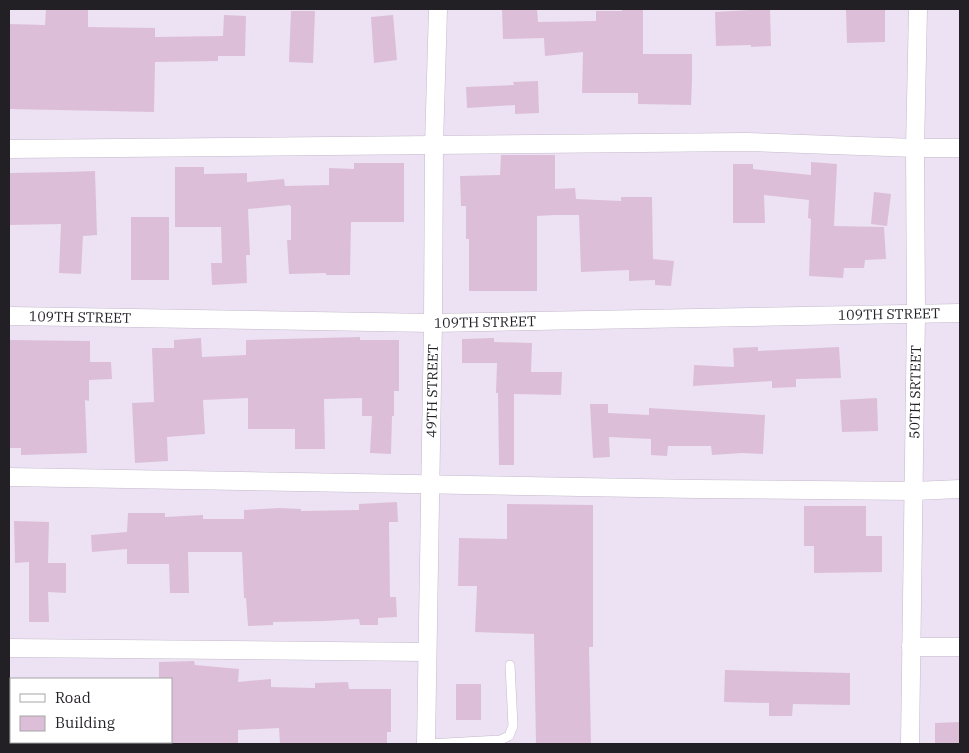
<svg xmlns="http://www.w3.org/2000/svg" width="969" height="753" font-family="'IBM Plex Serif',serif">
<rect width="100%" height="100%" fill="#ece2f3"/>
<g fill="#ddbed8">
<path d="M 46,9 L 88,10 L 88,27 L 155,28 L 155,37 L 223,36 L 224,15 L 246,16 L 245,56 L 218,56 L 218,61 L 155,62 L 154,112 L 9,109 L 9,24 L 45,25 Z"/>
<path d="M 502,9 L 537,9 L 538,22 L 596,21 L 596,11 L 622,11 L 622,9 L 643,9 L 643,54 L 692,54 L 692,80 L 691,105 L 638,104 L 638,93 L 582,93 L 583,52 L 545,56 L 544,38 L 503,39 Z"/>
<path d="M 846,9 L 885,9 L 885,42 L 847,43 Z"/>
<path d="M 750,10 L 770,10 L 771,46 L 751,47 L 751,45 L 716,46 L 715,12 Z"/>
<path d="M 291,11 L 315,11 L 313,63 L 289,62 Z"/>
<path d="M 393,15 L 397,60 L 374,63 L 371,17 Z"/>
<path d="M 538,81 L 539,113 L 515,114 L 515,105 L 467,108 L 466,87 L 514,85 L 513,82 Z"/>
<path d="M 501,155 L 555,155 L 555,189 L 575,188 L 576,199 L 621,201 L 621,197 L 652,197 L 653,259 L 674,261 L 671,286 L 655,285 L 655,280 L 629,281 L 629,270 L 581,272 L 579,215 L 554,215 L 537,216 L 537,291 L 469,291 L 469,239 L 466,239 L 466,206 L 461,206 L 460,176 L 500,175 Z"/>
<path d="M 811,162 L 837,164 L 834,226 L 884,227 L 886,259 L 865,260 L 864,268 L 844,268 L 843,278 L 809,276 L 811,219 L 808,218 L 809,200 L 764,195 L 765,223 L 733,223 L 733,164 L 753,164 L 753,169 L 811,175 Z"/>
<path d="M 354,163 L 404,163 L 404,222 L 351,222 L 350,275 L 326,275 L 326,273 L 289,274 L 287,240 L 291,240 L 291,206 L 290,206 L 290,205 L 248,209 L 250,255 L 246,255 L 247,283 L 212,285 L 211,263 L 222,263 L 221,227 L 175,227 L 175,167 L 204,167 L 204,174 L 247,173 L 247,182 L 284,179 L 285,186 L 329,185 L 329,168 L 354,169 Z"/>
<path d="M 95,171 L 97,235 L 83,236 L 81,274 L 59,273 L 61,224 L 9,225 L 9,173 L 66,172 Z"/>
<path d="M 874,192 L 891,194 L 887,226 L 871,224 Z"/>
<rect x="131" y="217" width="38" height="63"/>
<path d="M 360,337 L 360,340 L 399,340 L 399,391 L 394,391 L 394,416 L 392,416 L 391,454 L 370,453 L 372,416 L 362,416 L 362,398 L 324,399 L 325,449 L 295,449 L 295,429 L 248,429 L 248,398 L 203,400 L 205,434 L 167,437 L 168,461 L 135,463 L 132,403 L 154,402 L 152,348 L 174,348 L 174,340 L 201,338 L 202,357 L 246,355 L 246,340 Z"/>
<path d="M 494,338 L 494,342 L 532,343 L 531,372 L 562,372 L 561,395 L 514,394 L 514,465 L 499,465 L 498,393 L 496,393 L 497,363 L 462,363 L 462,339 Z"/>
<path d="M 9,340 L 90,341 L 90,362 L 111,362 L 112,379 L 89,380 L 89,401 L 85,400 L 87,453 L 21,455 L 21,448 L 9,448 Z"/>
<path d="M 758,347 L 758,351 L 839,347 L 841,378 L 796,379 L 796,387 L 772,388 L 772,381 L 693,386 L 694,365 L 734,367 L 733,348 Z"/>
<path d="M 877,398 L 878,431 L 842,432 L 840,400 Z"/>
<path d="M 590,404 L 608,404 L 608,413 L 649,415 L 649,408 L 765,415 L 763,454 L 742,453 L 712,455 L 711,446 L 668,446 L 667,456 L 651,455 L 651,439 L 609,437 L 610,457 L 593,458 Z"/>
<path d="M 397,502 L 398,522 L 389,522 L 390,597 L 396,597 L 397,617 L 378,618 L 378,625 L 360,625 L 359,619 L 325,621 L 273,622 L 273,625 L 248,626 L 246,598 L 244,598 L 242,552 L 188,552 L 189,593 L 170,593 L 169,564 L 127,564 L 127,549 L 92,552 L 91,535 L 127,532 L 128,513 L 165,513 L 165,517 L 203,515 L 203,519 L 244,519 L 244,510 L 279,508 L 301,509 L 301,511 L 359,510 L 359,504 Z"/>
<path d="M 507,504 L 593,505 L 593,647 L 589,647 L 591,744 L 536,744 L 534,634 L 475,632 L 477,586 L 458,586 L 459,538 L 507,539 Z"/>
<path d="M 804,506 L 866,506 L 866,536 L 882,536 L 882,572 L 814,573 L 814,546 L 804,546 Z"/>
<path d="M 14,521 L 49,522 L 48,563 L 66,563 L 66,593 L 48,592 L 49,622 L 29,622 L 29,562 L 15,563 Z"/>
<path d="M 194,661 L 195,665 L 239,669 L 238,682 L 271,679 L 271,687 L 315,688 L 315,683 L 348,682 L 349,689 L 391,689 L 391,732 L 387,732 L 387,744 L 280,744 L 279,728 L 238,730 L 238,744 L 171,744 L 171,679 L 159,679 L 159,662 Z"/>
<path d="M 725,670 L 850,673 L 850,705 L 793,704 L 792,716 L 769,716 L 769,703 L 724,702 Z"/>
<rect x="456" y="684" width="25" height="36"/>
<path d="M 960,722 L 960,744 L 935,744 L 935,723 Z"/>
</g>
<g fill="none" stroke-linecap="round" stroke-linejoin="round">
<defs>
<path id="service" d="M 428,744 L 500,740 L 509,736 L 513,726 L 510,665"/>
<g id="minor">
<path d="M 9,149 L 747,142 L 915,148 L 960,148"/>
<path d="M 9,316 L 433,323 L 960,313"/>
<path d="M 9,477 L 697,489 L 914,491 L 960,489"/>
<path d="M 911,647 L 960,647"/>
<path d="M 9,648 L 427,652"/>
<path d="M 426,744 L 433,323 L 434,145 L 438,9"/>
<path d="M 910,744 L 916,314 L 915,148 L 918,9"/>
</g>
</defs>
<use href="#service" stroke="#c4bacb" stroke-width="10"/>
<use href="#minor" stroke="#c4bacb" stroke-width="19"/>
<use href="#service" stroke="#fff" stroke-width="9"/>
<use href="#minor" stroke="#fff" stroke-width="18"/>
</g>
<g text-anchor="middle" stroke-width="4" stroke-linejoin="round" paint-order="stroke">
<g font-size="14" fill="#221f25" stroke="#fff">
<text transform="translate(889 314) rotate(-1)" y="5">109TH STREET</text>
<text transform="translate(80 317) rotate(1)" y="5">109TH STREET</text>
<text transform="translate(485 322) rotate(-1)" y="5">109TH STREET</text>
<text transform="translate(432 391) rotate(-89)" y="5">49TH STREET</text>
<text transform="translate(915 392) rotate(-89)" y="5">50TH SRTEET</text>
</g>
</g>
<rect width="969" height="753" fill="none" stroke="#221f25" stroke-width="20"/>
<rect x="10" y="678" width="162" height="65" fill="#ffffff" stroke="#a7a5a8"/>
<rect x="20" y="694" width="25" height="8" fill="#ffffff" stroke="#a7a5a8"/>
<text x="55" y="703" font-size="15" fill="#221f25">Road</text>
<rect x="20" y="716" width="25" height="15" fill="#ddbed8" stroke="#a7a5a8"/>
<text x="55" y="728" font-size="15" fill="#221f25">Building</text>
</svg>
